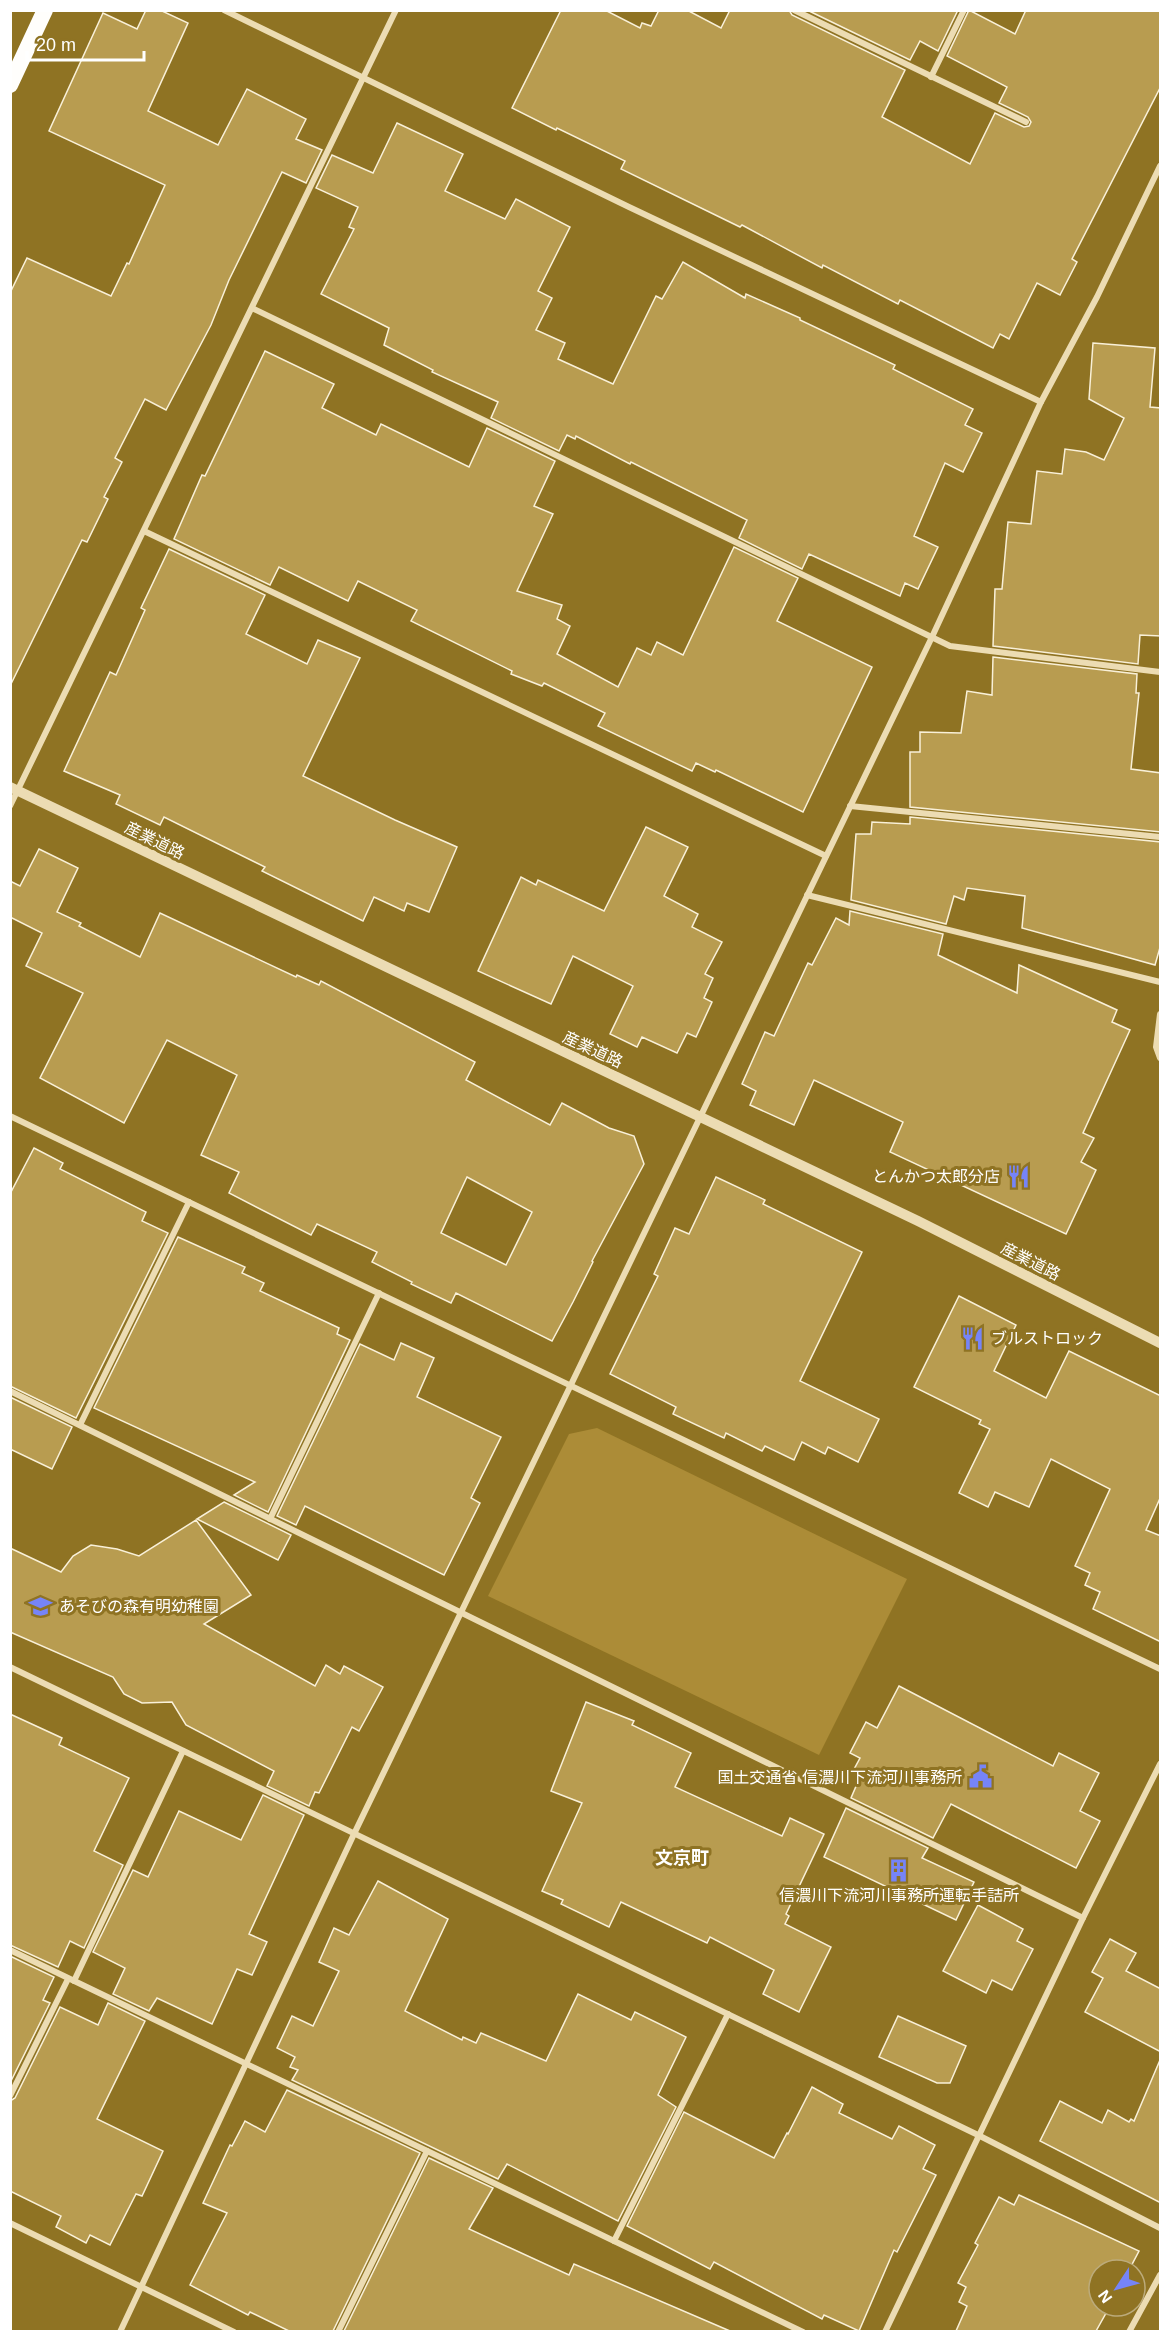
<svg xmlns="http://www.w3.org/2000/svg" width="1171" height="2342" font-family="Arial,'Noto Sans JP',sans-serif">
<rect width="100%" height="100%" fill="#8f7323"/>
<path fill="#ac8c37" d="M 597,1428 L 907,1579 L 819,1755 L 488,1596 L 569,1434 Z"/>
<g fill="#b89c50" stroke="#f9f0d8" stroke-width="1.5" fill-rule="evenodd">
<path d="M 146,10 L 160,10 L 188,23 L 148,111 L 218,145 L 247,89 L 306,119 L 296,139 L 322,150 L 306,183 L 282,172 L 229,280 L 211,325 L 166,410 L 145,399 L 115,458 L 122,462 L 104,497 L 108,499 L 87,542 L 82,540 L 10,686 L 10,293 L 27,258 L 111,296 L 127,263 L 129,264 L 165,185 L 49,131 L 103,13 L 137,29 Z"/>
<path d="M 561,10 L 605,10 L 640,28 L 642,23 L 651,26 L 659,10 L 687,10 L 721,28 L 730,10 L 789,10 L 792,15 L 905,70 L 882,117 L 970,164 L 995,113 L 1024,127 L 1029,126 L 1031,122 L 1028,117 L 999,103 L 1007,87 L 947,56 L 969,10 L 1015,34 L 1026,10 L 1161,10 L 1161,86 L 1072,259 L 1077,262 L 1060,295 L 1037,283 L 1009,339 L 1000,334 L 993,348 L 900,300 L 898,304 L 823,265 L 822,268 L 742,225 L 740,227 L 621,169 L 625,161 L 557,128 L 556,130 L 512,108 Z"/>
<path d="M 807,10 L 958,10 L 938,51 L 920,41 L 910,60 Z"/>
<path d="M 397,123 L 463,154 L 445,191 L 505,219 L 516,199 L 570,227 L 538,291 L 552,298 L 536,330 L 565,343 L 558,359 L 613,384 L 656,296 L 662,299 L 683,262 L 745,298 L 746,294 L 800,318 L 800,320 L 895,365 L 893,369 L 973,409 L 965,425 L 982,433 L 963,472 L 945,463 L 914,536 L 938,547 L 918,589 L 905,583 L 900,596 L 809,554 L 802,569 L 739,538 L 747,520 L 631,462 L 630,464 L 576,436 L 575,439 L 567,435 L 559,451 L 491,418 L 498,402 L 432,372 L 433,370 L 384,345 L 389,328 L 321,294 L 354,229 L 349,227 L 358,207 L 316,188 L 332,155 L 373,173 Z"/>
<path d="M 1093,343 L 1155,348 L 1150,407 L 1161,408 L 1161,636 L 1140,635 L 1138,664 L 993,646 L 995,589 L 1002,589 L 1008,522 L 1031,524 L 1037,471 L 1062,474 L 1065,449 L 1086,452 L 1104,460 L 1124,418 L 1089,399 Z"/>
<path d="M 265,351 L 334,384 L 322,408 L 376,435 L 381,424 L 469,467 L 487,428 L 555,461 L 534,506 L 553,514 L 517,591 L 562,605 L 557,619 L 570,626 L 557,654 L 618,687 L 637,648 L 651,655 L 657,642 L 683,655 L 734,547 L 798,578 L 777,621 L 872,667 L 803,812 L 716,770 L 715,772 L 696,763 L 692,771 L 598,726 L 605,713 L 544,683 L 542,686 L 511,674 L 512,671 L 411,621 L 417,610 L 358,581 L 348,601 L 279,567 L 270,585 L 174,539 L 202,475 L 205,476 Z"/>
<path d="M 169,549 L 265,595 L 246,634 L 307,664 L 318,640 L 360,658 L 303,776 L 395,820 L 457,847 L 429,912 L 407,903 L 404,911 L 374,897 L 363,921 L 262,871 L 265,867 L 164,817 L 160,825 L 116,804 L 120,795 L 64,771 L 110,672 L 116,675 L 145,610 L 141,608 Z"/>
<path d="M 993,657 L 1137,674 L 1136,693 L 1139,693 L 1131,769 L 1161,773 L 1161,832 L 910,807 L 910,752 L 920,752 L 920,732 L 961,733 L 967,691 L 992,695 Z"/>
<path d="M 910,817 L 1161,842 L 1161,944 L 1155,965 L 1022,928 L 1025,896 L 967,888 L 964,900 L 954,896 L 946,924 L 851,900 L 856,834 L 871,834 L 872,822 L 910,824 Z"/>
<path d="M 646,827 L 688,847 L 664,896 L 698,914 L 692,927 L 722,942 L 705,974 L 713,978 L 704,998 L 712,1002 L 696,1037 L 687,1033 L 677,1053 L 642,1037 L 637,1047 L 610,1034 L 633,986 L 573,956 L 551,1004 L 478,971 L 521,877 L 536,885 L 538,880 L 604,911 Z"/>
<path d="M 39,849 L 78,868 L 57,912 L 81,923 L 79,926 L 140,957 L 160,913 L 296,977 L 297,975 L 319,985 L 321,981 L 475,1062 L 466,1080 L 550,1125 L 562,1103 L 609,1128 L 634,1136 L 644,1164 L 592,1261 L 593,1262 L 573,1302 L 552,1341 L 456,1293 L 451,1303 L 411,1284 L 412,1282 L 372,1262 L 377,1252 L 317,1224 L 311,1235 L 229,1193 L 239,1172 L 201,1155 L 237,1075 L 167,1040 L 124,1123 L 40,1078 L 83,993 L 26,966 L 42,933 L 10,917 L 10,881 L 20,886 ZM 467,1177 L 532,1212 L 506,1265 L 441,1233 Z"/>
<path d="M 850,911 L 943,934 L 938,955 L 1017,993 L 1019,965 L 1117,1010 L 1112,1022 L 1130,1030 L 1083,1133 L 1094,1138 L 1081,1162 L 1096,1170 L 1066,1234 L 890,1152 L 903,1122 L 814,1080 L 794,1125 L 750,1105 L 756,1091 L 742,1084 L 765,1032 L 774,1036 L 808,963 L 812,965 L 836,918 L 849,925 Z"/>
<path d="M 34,1148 L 63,1163 L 60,1169 L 146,1212 L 142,1221 L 168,1233 L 76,1418 L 10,1386 L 10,1194 Z"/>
<path d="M 716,1177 L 765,1200 L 763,1204 L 862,1252 L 800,1381 L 879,1419 L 858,1462 L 828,1447 L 825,1454 L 802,1442 L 794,1460 L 765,1446 L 762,1451 L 726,1433 L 724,1438 L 673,1414 L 676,1407 L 610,1374 L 658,1276 L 654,1274 L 675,1228 L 689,1234 Z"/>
<path d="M 178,1237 L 245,1267 L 242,1273 L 264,1283 L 260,1291 L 339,1328 L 337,1334 L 350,1340 L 268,1512 L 234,1495 L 255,1482 L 94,1408 Z"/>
<path d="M 959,1296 L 1016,1325 L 994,1371 L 1046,1398 L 1069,1351 L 1161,1396 L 1161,1496 L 1146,1530 L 1161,1536 L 1161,1642 L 1093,1609 L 1100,1592 L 1085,1585 L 1090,1573 L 1075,1566 L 1110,1489 L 1051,1459 L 1029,1507 L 995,1492 L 988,1507 L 959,1493 L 990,1429 L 979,1424 L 981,1420 L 914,1387 Z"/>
<path d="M 401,1343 L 434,1358 L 417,1397 L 501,1437 L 471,1498 L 480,1503 L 444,1575 L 305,1506 L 296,1525 L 277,1516 L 360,1344 L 394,1360 Z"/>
<path d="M 10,1397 L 72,1427 L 52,1469 L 10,1449 Z"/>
<path d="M 224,1502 L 291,1535 L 278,1560 L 197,1519 Z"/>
<path d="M 196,1520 L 251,1595 L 204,1624 L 315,1686 L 326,1665 L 340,1674 L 344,1666 L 383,1687 L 359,1731 L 352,1727 L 319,1793 L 315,1792 L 309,1806 L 267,1786 L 274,1771 L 186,1725 L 172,1702 L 142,1703 L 124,1694 L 113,1677 L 10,1632 L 10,1548 L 61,1572 L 73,1556 L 91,1545 L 117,1549 L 139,1556 Z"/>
<path d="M 899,1686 L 1053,1766 L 1059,1753 L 1099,1773 L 1080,1811 L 1100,1821 L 1076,1868 L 951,1804 L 933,1838 L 851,1798 L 860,1777 L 852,1773 L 860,1758 L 850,1753 L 866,1722 L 877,1728 Z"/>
<path d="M 586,1702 L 634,1721 L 632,1725 L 691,1753 L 675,1787 L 782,1836 L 790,1818 L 824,1834 L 786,1914 L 789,1916 L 785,1924 L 831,1947 L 799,2012 L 763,1994 L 774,1970 L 710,1937 L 707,1943 L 621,1902 L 609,1927 L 561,1904 L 563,1900 L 542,1891 L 582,1803 L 551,1791 Z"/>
<path d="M 10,1714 L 62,1738 L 59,1745 L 129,1778 L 94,1851 L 123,1865 L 84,1948 L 70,1941 L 58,1967 L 10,1945 Z"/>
<path d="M 263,1795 L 304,1815 L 249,1934 L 267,1942 L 252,1975 L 237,1969 L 212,2024 L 157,1998 L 149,2011 L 113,1994 L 125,1968 L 93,1952 L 133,1870 L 148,1877 L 179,1811 L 241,1840 Z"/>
<path d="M 846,1808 L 928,1848 L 922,1858 L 974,1882 L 956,1920 L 824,1857 Z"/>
<path d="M 378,1881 L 448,1919 L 405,2011 L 462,2040 L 463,2037 L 476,2043 L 481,2033 L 546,2061 L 578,1994 L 631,2020 L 635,2012 L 686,2037 L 658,2095 L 676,2107 L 618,2221 L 507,2164 L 498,2179 L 292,2080 L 298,2070 L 290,2067 L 295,2057 L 277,2048 L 292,2016 L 313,2026 L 339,1971 L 319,1962 L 334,1928 L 349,1935 Z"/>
<path d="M 978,1905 L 1023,1929 L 1017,1941 L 1033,1949 L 1012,1990 L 992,1980 L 986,1993 L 943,1971 Z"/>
<path d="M 1110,1939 L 1136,1953 L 1126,1971 L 1161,1989 L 1161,2052 L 1085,2012 L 1103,1978 L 1092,1972 Z"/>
<path d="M 10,1956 L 54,1977 L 43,2000 L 50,2003 L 10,2083 Z"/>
<path d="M 108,2003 L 145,2021 L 97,2119 L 163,2151 L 142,2196 L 136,2194 L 110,2245 L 90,2235 L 86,2243 L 56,2227 L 61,2216 L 10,2191 L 10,2101 L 15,2098 L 60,2007 L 98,2025 Z"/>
<path d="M 898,2016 L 966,2046 L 950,2083 L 937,2083 L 879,2057 Z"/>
<path d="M 1160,2060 L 1161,2203 L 1040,2141 L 1060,2101 L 1102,2123 L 1108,2110 L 1129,2122 L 1131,2119 L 1134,2121 Z"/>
<path d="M 812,2087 L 843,2104 L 839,2113 L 892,2139 L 899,2126 L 935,2145 L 923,2169 L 936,2175 L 897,2252 L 894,2250 L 859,2331 L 824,2315 L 822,2319 L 714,2262 L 710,2269 L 627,2226 L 684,2112 L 774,2158 L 787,2133 L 788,2134 Z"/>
<path d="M 287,2090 L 420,2153 L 333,2331 L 289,2331 L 250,2312 L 248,2315 L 190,2285 L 227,2213 L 203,2203 L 230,2145 L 232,2146 L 245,2121 L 265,2132 Z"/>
<path d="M 429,2158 L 493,2188 L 469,2229 L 569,2275 L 574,2264 L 730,2331 L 344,2331 Z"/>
<path d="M 1019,2195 L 1139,2251 L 1129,2270 L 1099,2270 L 1099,2306 L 1110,2306 L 1096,2331 L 956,2331 L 967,2306 L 959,2302 L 966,2287 L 958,2283 L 978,2245 L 975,2243 L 999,2197 L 1014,2205 Z"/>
</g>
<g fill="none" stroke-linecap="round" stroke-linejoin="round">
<g stroke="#ecdcb3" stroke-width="6">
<path d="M 224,10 L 629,207 L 1041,402"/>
<path d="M 794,10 L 1026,122"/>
<path d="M 931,77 L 964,10"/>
<path d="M 252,308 L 950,646 L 1160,672"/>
<path d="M 144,531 L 826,856"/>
<path d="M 10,806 L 396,10"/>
<path d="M 850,806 L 1160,837"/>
<path d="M 807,895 L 1160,982"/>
<path d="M 1160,1014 L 1156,1047 L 1160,1058"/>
<path d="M 10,1116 L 1160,1669"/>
<path d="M 10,1391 L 1083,1918"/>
<path d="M 80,1425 L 189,1202"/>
<path d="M 270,1519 L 379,1293"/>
<path d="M 10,1667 L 978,2135 L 1160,2228"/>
<path d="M 10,1950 L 803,2332"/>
<path d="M 74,1981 L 183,1751"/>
<path d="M 10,2096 L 68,1979"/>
<path d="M 10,2223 L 234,2332"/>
<path d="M 614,2241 L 728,2014"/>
<path d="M 120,2332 L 354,1834 L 932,637 L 1041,402 L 1097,297 L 1160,166"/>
<path d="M 338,2332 L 427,2151"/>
<path d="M 885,2332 L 1083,1918 L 1160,1764"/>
<path d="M 1129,2332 L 1160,2275"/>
</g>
<path stroke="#ecdcb3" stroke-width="10" d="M 10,787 L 918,1221 L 1160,1343"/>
<path stroke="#fffefc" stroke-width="16" d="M 10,85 L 45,10"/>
</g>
<defs>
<symbol id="restaurant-bare" viewBox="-9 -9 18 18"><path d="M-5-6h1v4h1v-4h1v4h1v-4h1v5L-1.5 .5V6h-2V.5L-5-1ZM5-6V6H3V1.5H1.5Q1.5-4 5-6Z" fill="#7684f7" stroke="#8f7323" stroke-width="2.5" paint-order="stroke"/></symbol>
<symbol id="school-bare" viewBox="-9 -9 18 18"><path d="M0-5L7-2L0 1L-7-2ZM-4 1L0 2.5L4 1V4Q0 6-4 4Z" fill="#7684f7" stroke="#8f7323" stroke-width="2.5" paint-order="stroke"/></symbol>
<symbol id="civic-bare" viewBox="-9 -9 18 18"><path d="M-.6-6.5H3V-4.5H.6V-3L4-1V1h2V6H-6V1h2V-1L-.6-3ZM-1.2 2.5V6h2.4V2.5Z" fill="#7684f7" stroke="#8f7323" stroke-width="2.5" paint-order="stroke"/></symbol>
<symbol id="building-bare" viewBox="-9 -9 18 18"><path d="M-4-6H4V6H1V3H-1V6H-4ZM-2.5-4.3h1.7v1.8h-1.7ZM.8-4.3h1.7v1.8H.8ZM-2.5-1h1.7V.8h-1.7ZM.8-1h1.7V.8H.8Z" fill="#7684f7" stroke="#8f7323" stroke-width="2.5" paint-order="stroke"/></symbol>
</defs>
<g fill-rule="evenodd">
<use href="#restaurant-bare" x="1002" y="1160" width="33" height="33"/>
<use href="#restaurant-bare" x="956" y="1322" width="33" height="33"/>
<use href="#school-bare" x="24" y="1590" width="33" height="33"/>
<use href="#civic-bare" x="964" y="1760" width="33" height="33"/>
<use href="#building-bare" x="882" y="1854" width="33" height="33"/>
</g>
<g text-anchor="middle" stroke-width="6" stroke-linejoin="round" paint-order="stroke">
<g font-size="16" fill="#fff" stroke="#8f7323">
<text transform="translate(155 840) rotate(26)" y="6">産業道路</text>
<text transform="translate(593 1049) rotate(25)" y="6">産業道路</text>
<text transform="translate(1031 1261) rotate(27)" y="6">産業道路</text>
</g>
<g font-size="16" fill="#fff" stroke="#8f7323" text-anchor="end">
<text x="1000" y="1182">とんかつ太郎分店</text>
<text x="991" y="1344" text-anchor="start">ブルストロック</text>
<text x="59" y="1612" text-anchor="start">あそびの森有明幼稚園</text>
<text x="962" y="1783">国土交通省 信濃川下流河川事務所</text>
<text x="899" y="1901" text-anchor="middle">信濃川下流河川事務所運転手詰所</text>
</g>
<g font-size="18" font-weight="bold" fill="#fff" stroke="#8f7323">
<text x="682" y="1864">文京町</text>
</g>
</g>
<rect width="1171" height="2342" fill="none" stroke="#ffffff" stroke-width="24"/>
<g transform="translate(1117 2288) rotate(234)"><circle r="28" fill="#8f7323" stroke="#bcab7b" stroke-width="1.5"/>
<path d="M0-4.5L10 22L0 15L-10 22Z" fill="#7684f7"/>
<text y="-9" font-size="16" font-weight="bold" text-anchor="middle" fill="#ffffff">N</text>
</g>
<path d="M27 51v9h117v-9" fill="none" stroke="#ffffff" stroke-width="3"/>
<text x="36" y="51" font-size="18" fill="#ffffff" stroke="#8f7323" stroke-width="4.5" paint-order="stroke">20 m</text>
</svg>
